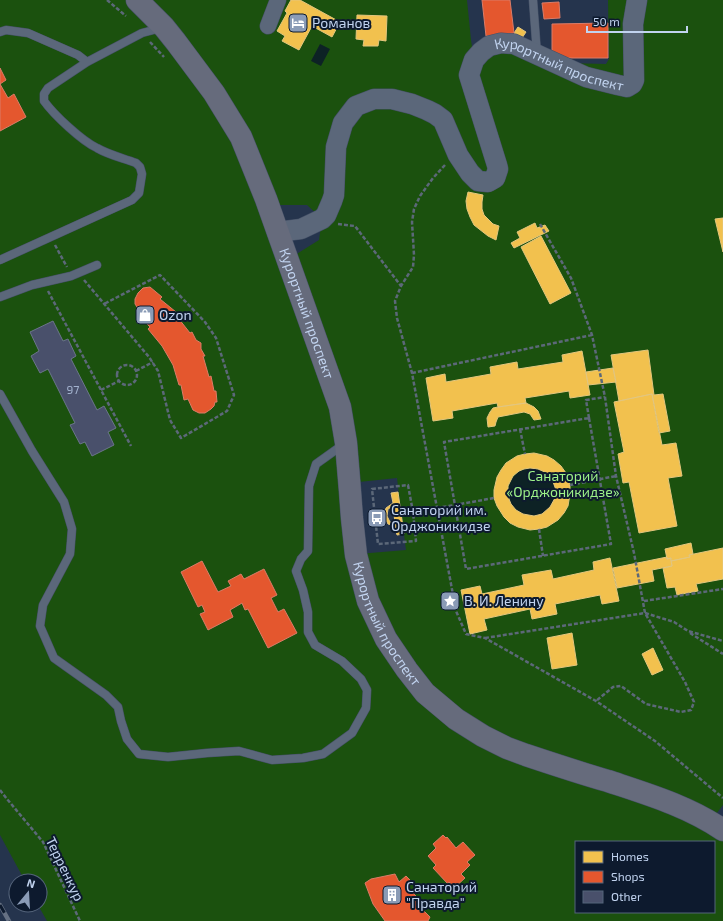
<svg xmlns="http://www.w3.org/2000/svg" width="723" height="921" viewBox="0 0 723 921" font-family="'Exo 2',sans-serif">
  <rect width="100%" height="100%" fill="#25344d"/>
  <!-- green -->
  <path fill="#1b510e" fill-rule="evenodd" d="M 0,0 L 467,0 L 471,40 L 474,60 L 500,43 L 565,63 L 606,64 L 609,59 L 608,0 L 723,0 L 723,805 L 713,818 L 723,826 L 723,921 L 47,921 L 38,905 L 40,905 L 40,881 L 25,881 L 0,835 ZM 266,205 L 307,205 L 322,219 L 319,240 L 287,260 ZM 397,478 L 406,550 L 358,554 L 349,483 ZM 576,842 L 714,842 L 714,912 L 576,912 Z"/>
  <!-- water -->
  <path fill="#0d2225" d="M 320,44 L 330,49 L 321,66 L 311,61 Z
    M508 492a24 24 0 1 1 48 0a24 24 0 1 1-48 0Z"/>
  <!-- homes -->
  <path fill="#f2c14e" stroke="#e3c67e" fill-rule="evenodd" d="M 291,0 L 300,0 L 340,22 L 332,37 L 312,26 L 299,50 L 282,41 L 285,36 L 277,31 L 287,13 L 285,11 Z
    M 357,15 L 387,16 L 386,41 L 379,40 L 378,46 L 363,46 L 364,40 L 356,39 Z
    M 518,27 L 526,32 L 522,38 L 514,33 Z
    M 468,192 L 483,195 L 482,202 L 482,209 L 484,215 L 493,224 L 499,226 L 496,240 L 488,236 L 474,225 L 470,217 L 467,209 L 466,201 Z
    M 723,218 L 723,252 L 715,219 Z
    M 535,223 L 537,228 L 545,225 L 549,231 L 514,248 L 511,243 L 520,238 L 517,232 Z
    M 541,236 L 571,293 L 550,304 L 521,247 Z
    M 648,350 L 654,395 L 663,394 L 670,431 L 659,433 L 652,394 L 619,401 L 611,355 Z
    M 582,351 L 590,395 L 570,398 L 569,391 L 525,398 L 526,403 L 498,407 L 497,403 L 452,411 L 453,418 L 433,421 L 426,378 L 445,374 L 446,382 L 491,374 L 490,367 L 517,362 L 518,369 L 563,362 L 562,355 Z
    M 613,368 L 616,382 L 588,385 L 586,372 Z
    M 652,394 L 662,445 L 676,443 L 682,476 L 668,478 L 677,526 L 639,533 L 629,482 L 623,483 L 618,454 L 624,452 L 614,402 Z
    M 526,403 L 534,407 L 538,411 L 541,419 L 534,420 L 530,414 L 524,412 L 498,417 L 496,422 L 495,426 L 488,427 L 487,418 L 490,412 L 493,408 L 498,407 Z
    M 534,453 L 547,456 L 554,460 L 561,466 L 566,473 L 569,481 L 570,485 L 570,494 L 568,506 L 564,513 L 558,520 L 547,527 L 539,529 L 530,530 L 518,527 L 510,523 L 504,517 L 497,506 L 494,498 L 494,490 L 497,477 L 501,470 L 506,463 L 517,456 L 525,454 ZM 530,468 L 538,469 L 547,473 L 552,479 L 556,490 L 555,498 L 550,507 L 542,514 L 534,516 L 523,514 L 516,510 L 511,504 L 509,499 L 508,494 L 508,486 L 513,476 L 519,471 L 524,469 Z
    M 398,492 L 404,534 L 397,535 L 395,526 L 388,524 L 384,516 L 386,508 L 393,503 L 391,493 ZM 393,506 L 395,523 L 390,522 L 387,516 L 388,509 Z
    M 691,543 L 693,554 L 689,555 L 690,557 L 671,561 L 671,558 L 667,559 L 665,549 Z
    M 723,548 L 723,579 L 696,584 L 698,591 L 677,595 L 675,587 L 667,588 L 663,568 L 672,566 L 671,561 L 690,557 L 689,555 Z
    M 667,557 L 667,559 L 671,558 L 672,566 L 652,570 L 654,581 L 617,588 L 613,568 Z
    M 610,558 L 619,601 L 602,604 L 600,595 L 555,604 L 557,614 L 532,619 L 530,609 L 484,619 L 487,630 L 470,634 L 461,590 L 480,586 L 482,594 L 524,585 L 522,575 L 551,570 L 553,579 L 594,570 L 593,562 Z
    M 572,633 L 577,665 L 552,669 L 547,638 Z
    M 653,648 L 663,670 L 652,675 L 642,654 Z"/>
  <!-- shops -->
  <path fill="#e4572e" stroke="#da7c68" d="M 482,0 L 510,0 L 514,33 L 486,36 Z
    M 559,2 L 560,18 L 544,19 L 542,3 Z
    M 608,23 L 608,58 L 552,58 L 552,24 Z
    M 0,68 L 6,80 L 0,84 Z
    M 0,84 L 8,98 L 14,94 L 26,117 L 0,131 Z
    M 150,287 L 162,297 L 160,299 L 176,312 L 175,314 L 190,333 L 192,332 L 196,340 L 201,343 L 201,349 L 205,356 L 203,356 L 209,377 L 211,376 L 214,391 L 216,391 L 217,402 L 215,402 L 214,406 L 211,409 L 205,413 L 199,413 L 193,410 L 188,399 L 184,400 L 181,385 L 179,385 L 173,365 L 162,346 L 148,329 L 150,327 L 136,313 L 139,310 L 135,304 L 135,299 L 138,293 L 143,288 Z
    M 202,561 L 218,592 L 231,586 L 228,581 L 241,574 L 244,579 L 264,569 L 277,595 L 271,598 L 278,612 L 284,609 L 297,633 L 268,648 L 248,609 L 245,610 L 242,603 L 230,610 L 233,617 L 208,630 L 200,614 L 205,612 L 202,605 L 198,607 L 181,572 Z
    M 443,835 L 446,838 L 447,837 L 456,848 L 463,842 L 475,855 L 467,862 L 470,865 L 461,874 L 465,878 L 454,888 L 449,882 L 448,884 L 433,868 L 436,865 L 428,856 L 436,848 L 433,844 Z
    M 395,874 L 399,882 L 406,876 L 412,882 L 407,886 L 423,904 L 420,907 L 430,917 L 428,921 L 385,921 L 373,904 L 365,883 L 371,879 Z"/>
  <!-- building -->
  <path fill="#49506b" stroke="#6b748b" d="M 53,321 L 63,341 L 68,339 L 76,356 L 71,359 L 97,410 L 104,406 L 116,428 L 108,432 L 114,445 L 92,456 L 85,442 L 80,444 L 70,425 L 75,423 L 48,369 L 40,373 L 31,356 L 39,351 L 30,332 Z"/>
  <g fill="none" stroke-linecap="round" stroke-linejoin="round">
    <!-- service casing -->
    <g stroke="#445066" stroke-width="9">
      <path id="service" d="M 533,0 L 537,54
        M 0,32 L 6,30 L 28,33 L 78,55 L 87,62 L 142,33 L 161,28
        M 0,260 L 132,200 L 139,193 L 142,174 L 140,167 L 136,163 C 123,158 109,155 97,148 C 82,141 54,115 44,101 L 44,94 L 48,88 L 87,62
        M 0,297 L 32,285 L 71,276 L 97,265
        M 0,394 L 32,451 L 64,502 L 72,529 L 70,554 L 43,605 L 40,626 L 54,658 L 106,695 L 118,707 L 121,721 L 127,739 L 139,754 L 168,757 L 207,753 L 239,751 L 272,760 L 303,758 L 323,754 L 352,733 L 366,708 L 367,690 L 361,679 L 342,661 L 315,645 L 308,632 L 308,612 L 303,590 L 296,571 L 301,559 L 308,551 L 309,486 L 316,464 L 344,444"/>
    </g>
    <!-- minor casing -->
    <g stroke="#445066" stroke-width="17">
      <path id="minor" d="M 268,26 L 278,0"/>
    </g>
    <!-- tertiary casing -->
    <g stroke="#445066" stroke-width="21">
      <g id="tertiary">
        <path id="s1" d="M 277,232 L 301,229 L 322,219 L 326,215 L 332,201 L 334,195 L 336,147 L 343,123 L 356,106 L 374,99 L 392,99 L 412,104 L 427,110 L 435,114 L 443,120 L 458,155 L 470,173 L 478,181 L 488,182 L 495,178 L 498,169 L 497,165 L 469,75 L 474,60 L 481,52 L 489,46 L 501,43 L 514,44 L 586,77 L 618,85 L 627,87 L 632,84 L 634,80 L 633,24 L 637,0"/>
      </g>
    </g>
    <!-- primary casing -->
    <g stroke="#445066" stroke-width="23">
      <g id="primary">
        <path id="s2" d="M 137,0 L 164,27 L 176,42 L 214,93 L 241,137 L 266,199 L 340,407 L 346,443 L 350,491 L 352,518 L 356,555 L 368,601 L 386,639 L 407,670 L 425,693 L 456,719 L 483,736 L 507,748 L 526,755 C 553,764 580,773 608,781 C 647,794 688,806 723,830"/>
      </g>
    </g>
    <!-- path -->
    <path stroke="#5c6879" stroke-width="2.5" stroke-dasharray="4 2" stroke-linecap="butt" d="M 107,0 L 126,16
      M 150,42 L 164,57
      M 445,165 L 433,178 L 420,196 L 414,209 L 412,222 L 414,255 L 413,267 L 401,286 L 395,301 L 397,318 L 412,373 L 456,611 L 466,634 L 485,638 L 596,701 L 655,741 L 723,798
      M 338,224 L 355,226 L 401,286
      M 540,224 L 571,278 L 592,335 L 605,397 L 616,476 L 634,553 L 645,613 L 685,682 L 694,702 L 691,710 L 681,712 L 646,704 L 621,686 L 613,687 L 596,701
      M 55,245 L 67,267
      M 84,280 L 149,357 L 158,371 L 170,420 L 181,438 L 227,411 L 234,395 L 216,338 L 205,322 L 160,275 L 104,304
      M 48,291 L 131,446
      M117 375a10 10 0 1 1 20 0a10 10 0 1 1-20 0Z
      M 136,371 L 153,362
      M 412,373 L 592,335
      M 101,390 L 119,381
      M 589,418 L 611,544 L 466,569 L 444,442 Z
      M 589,418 L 586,400 L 605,397
      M 520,429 L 525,454
      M 408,485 L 413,512 L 416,541 L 378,544 L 372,489 Z
      M 570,485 L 616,476
      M 413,512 L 455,505 L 494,498
      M 539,529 L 543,556
      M 644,601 L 723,589
      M 690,633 L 723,654
      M 485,638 L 645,613 L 674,622 L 688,631 L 723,641
      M 0,790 L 7,799 L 43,842 L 80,921"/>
    <!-- service -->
    <use href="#service" stroke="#5b677a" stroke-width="8"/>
    <!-- minor -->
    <use href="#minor" stroke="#5b677a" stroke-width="16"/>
    <!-- tertiary -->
    <use href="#tertiary" stroke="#5b677a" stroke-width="20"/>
    <!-- primary -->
    <use href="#primary" stroke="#666b7c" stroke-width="22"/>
    <!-- rail casing -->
    <g stroke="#667183" stroke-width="4.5">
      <path id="rail" d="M 0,905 L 9,921"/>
    </g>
    <!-- rail -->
    <use href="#rail" stroke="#0d1a2e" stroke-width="3" stroke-dasharray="9" stroke-linecap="butt"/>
  </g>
  <!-- icons -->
  <defs>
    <g id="hotel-square" transform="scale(1)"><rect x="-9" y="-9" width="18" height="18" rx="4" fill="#8a9bb6" stroke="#0d1a2e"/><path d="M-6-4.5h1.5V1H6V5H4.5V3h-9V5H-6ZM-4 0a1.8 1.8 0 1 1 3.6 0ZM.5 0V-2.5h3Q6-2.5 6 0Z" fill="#fff"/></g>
    <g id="shop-square" transform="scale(1)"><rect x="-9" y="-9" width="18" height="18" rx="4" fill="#8a9bb6" stroke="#0d1a2e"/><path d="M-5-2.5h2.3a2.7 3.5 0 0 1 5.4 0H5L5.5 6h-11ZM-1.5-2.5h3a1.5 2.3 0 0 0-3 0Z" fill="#fff"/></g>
    <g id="bus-square" transform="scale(1)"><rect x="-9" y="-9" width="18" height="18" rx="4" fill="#8a9bb6" stroke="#0d1a2e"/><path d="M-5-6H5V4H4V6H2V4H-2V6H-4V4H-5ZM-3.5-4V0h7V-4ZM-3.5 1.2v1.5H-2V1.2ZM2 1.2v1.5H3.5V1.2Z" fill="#fff"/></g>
    <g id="sight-square" transform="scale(1)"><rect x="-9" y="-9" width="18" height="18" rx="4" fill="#8a9bb6" stroke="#0d1a2e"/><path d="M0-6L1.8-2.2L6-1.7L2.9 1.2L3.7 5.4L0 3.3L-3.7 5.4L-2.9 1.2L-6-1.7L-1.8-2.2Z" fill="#fff"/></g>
    <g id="building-square" transform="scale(1)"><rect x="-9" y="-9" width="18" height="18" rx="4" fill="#8a9bb6" stroke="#0d1a2e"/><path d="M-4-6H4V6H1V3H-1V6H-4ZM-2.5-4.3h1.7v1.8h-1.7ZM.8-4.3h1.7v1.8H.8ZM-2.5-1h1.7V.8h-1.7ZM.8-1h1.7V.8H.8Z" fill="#fff"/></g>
  </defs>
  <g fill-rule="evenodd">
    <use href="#hotel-square" x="298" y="23"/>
    <use href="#shop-square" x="145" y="315"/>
    <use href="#bus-square" x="377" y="518"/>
    <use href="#sight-square" x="450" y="601"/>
    <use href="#building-square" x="392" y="895"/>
  </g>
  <g text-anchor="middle" stroke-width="4" stroke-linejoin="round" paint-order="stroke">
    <!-- number labels -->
    <g font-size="12" fill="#a3b2ce">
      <text x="73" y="394">97</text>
    </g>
    <!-- poi labels -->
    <g font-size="14" fill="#c1d3ef" stroke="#0d1a2e" text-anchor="start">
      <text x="312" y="28">Романов</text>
      <text x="159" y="320">Ozon</text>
      <text x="391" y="515">Санаторий им.<tspan x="391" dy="16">Орджоникидзе</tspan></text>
      <text x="464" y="606">В. И. Ленину</text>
      <text x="406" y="892">Санаторий<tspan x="406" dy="16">"Правда"</tspan></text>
    </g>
    <!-- street labels -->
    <g font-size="14" fill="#c1d3ef" stroke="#0d1a2e">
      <text dy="5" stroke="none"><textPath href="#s1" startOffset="570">Курортный проспект</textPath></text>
      <text dy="5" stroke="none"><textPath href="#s2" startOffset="361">Курортный проспект</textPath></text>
      <text dy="5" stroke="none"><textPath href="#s2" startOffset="685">Курортный проспект</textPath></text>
      <text transform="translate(65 869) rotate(64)" y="5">Терренкур</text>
    </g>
    <!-- park labels -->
    <g font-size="14" fill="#9ef389" stroke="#0d1a2e">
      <text x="563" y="481">Санаторий<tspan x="563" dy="16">«Орджоникидзе»</tspan></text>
    </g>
  </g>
  <!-- legend -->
  <rect x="575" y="841" width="140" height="72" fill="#0d1a2e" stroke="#55647b"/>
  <rect x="583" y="851" width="20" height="12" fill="#f2c14e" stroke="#55647b"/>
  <text x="611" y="861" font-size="12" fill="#c1d3ef">Homes</text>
  <rect x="583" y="871" width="20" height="12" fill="#e4572e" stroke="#55647b"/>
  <text x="611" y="881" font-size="12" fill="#c1d3ef">Shops</text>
  <rect x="583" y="891" width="20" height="12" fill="#49506b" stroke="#55647b"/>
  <text x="611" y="901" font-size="12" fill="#c1d3ef">Other</text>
  <!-- north arrow -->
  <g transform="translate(28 893) rotate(18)"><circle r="19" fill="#0d1a2e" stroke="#55647b"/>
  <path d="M0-3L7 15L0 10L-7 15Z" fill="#8a9bb6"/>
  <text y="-6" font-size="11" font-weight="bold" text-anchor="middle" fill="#c1d3ef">N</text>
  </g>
  <!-- scale -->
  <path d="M587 26v6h100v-6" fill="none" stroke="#c1d3ef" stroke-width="2"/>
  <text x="593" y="26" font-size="12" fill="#c1d3ef" stroke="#0d1a2e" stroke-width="3" paint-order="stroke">50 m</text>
</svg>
